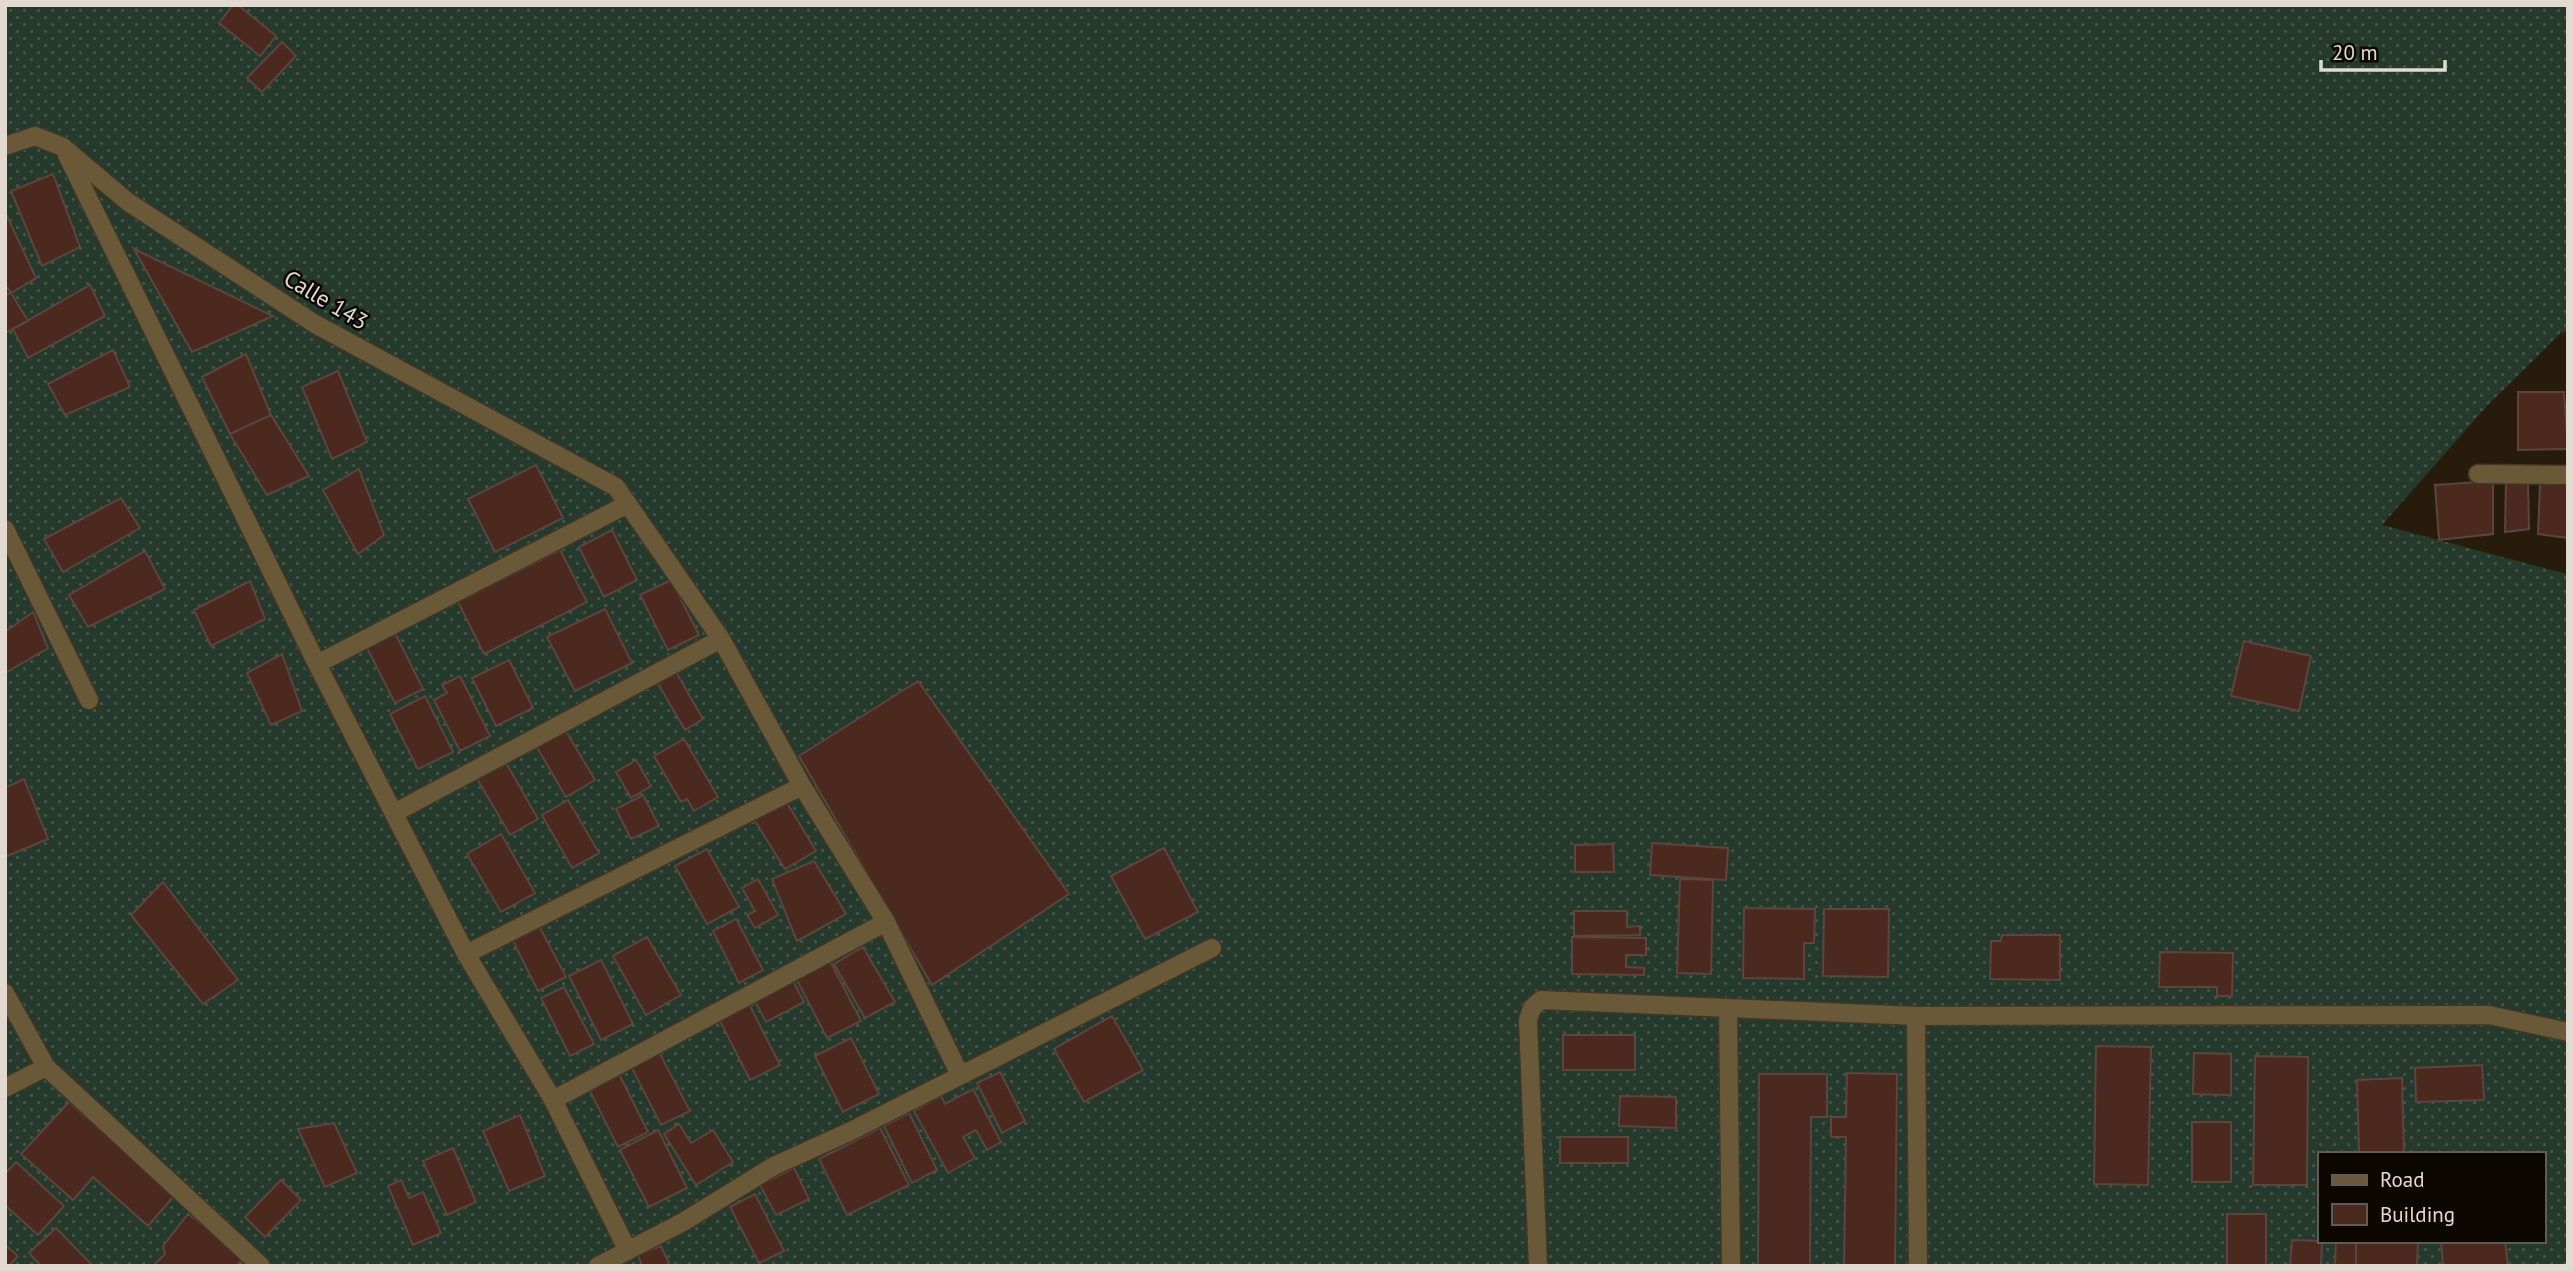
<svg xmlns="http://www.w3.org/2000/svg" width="2573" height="1271" viewBox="0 0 2573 1271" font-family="'PT Sans',sans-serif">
  <defs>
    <pattern id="grass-dots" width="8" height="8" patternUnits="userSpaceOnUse" patternTransform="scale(1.75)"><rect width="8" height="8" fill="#253a2c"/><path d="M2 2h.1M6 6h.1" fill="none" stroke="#44564a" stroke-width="1.8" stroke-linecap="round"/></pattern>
  </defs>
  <rect width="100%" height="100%" fill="#271c0c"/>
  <!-- grass -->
  <path fill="url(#grass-dots)" fill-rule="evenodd" d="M 5,5 L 2568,5 L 2568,331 L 2561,333 L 2486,407 L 2382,525 L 2567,574 L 2568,1266 L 5,1266 ZM 2319,1154 L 2543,1154 L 2543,1241 L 2319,1241 Z"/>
  <!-- building -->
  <path fill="#4c291f" stroke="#5b453e" stroke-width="2" d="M 233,5 L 238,5 L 276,36 L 260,56 L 219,23 Z
    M 282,42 L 296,56 L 262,92 L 247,78 Z
    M 53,174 L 80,247 L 42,266 L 11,191 Z
    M 5,212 L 36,278 L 11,293 L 5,284 Z
    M 134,249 L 273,316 L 192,352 Z
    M 90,285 L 105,316 L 28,358 L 13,329 Z
    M 11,293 L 28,321 L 5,333 L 5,295 Z
    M 113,350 L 130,387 L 65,415 L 48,384 Z
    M 246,354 L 271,415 L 230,434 L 202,377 Z
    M 338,371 L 367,442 L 332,459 L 302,387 Z
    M 2518,392 L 2564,392 L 2568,449 L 2518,450 Z
    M 271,415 L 309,476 L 267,495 L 230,434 Z
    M 536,465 L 563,518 L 495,552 L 468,499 Z
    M 359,469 L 384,535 L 358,554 L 323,490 Z
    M 2506,480 L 2528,482 L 2529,529 L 2505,532 Z
    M 2493,481 L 2493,534 L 2439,540 L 2435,485 Z
    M 2540,484 L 2568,484 L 2568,538 L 2538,534 Z
    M 121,498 L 140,528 L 63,572 L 44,539 Z
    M 612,530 L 637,580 L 604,597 L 579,547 Z
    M 560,550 L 587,602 L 484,654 L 458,602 Z
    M 145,551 L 165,589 L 88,627 L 69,595 Z
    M 671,580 L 699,635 L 668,650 L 640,595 Z
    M 250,581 L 265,619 L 211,646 L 194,610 Z
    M 605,609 L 632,663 L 575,691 L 547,637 Z
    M 33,612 L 48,648 L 5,673 L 5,632 Z
    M 395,633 L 423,689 L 395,703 L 367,648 Z
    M 2244,641 L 2311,656 L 2299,711 L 2231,696 Z
    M 282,654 L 302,711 L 271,725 L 247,673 Z
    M 509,660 L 533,708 L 496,726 L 472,678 Z
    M 676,672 L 703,719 L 685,730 L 657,682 Z
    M 460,676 L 490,736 L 460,751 L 434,700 L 447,693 L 442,685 Z
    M 918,681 L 1069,894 L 932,985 L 799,756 Z
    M 425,696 L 453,752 L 418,769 L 390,714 Z
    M 564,728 L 595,780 L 566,797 L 535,744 Z
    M 684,739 L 718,797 L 694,811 L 687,799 L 681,802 L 654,756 Z
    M 636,760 L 651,786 L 631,798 L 616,772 Z
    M 505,761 L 538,819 L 510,835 L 476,777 Z
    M 24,779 L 48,839 L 5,857 L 5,788 Z
    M 643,795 L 659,826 L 631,839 L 616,809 Z
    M 784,798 L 816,851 L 785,869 L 752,816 Z
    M 568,800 L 599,853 L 572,868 L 542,815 Z
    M 501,834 L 535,893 L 501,912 L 467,854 Z
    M 1652,843 L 1728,848 L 1726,880 L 1650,875 Z
    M 1613,844 L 1614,872 L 1575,872 L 1575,845 Z
    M 1164,848 L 1198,912 L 1145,939 L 1111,876 Z
    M 707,849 L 739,907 L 707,924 L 675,866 Z
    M 814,861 L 846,914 L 797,941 L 772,879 Z
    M 758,879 L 778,915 L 755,928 L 747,915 L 755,911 L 742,888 Z
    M 1680,879 L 1713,880 L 1711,974 L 1677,973 Z
    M 163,882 L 238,980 L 203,1004 L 131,915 Z
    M 1744,908 L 1815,909 L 1814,943 L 1804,943 L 1804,979 L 1743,978 Z
    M 1824,909 L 1889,909 L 1888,977 L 1823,976 Z
    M 1574,911 L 1627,911 L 1627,927 L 1640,926 L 1640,935 L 1574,936 Z
    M 736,919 L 763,970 L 739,983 L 713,931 Z
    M 538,924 L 566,977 L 538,991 L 511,937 Z
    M 2002,935 L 2060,935 L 2060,980 L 1990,979 L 1991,941 L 2001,941 Z
    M 647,937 L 681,995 L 646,1015 L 613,956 Z
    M 1572,937 L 1646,938 L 1646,955 L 1626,955 L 1626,967 L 1644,968 L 1644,975 L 1572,974 Z
    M 863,947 L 895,1002 L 865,1018 L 834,964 Z
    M 2160,952 L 2233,953 L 2232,996 L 2217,996 L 2217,987 L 2159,987 Z
    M 601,960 L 633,1024 L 601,1040 L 569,976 Z
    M 830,961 L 861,1021 L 827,1038 L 796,978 Z
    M 791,977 L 804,1002 L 766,1022 L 753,997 Z
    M 564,987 L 594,1044 L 570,1056 L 541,998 Z
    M 748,1002 L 780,1065 L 750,1080 L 718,1017 Z
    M 1112,1016 L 1143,1070 L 1084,1102 L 1054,1049 Z
    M 1563,1035 L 1635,1035 L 1635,1070 L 1563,1070 Z
    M 851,1038 L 879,1094 L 843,1112 L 815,1056 Z
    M 2096,1046 L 2151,1047 L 2148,1185 L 2094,1184 Z
    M 659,1052 L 690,1111 L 661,1125 L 631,1066 Z
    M 2194,1053 L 2231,1054 L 2231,1095 L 2193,1094 Z
    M 2255,1056 L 2308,1057 L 2307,1185 L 2253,1185 Z
    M 2482,1065 L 2484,1100 L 2416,1102 L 2415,1068 Z
    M 618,1072 L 648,1132 L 618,1147 L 588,1087 Z
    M 1000,1072 L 1025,1121 L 1002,1133 L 977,1083 Z
    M 1847,1073 L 1897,1074 L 1895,1266 L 1844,1266 L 1846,1137 L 1831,1137 L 1831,1117 L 1846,1117 Z
    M 1759,1074 L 1827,1074 L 1827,1117 L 1811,1117 L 1810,1266 L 1758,1266 Z
    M 2402,1078 L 2404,1154 L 2359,1154 L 2357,1080 Z
    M 973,1089 L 1001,1142 L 987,1150 L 976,1130 L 963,1137 L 975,1158 L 948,1173 L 914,1111 L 941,1096 L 945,1104 Z
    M 1620,1096 L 1676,1097 L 1676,1128 L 1619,1126 Z
    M 69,1102 L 174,1196 L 148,1226 L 93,1177 L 73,1200 L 21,1154 Z
    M 909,1113 L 937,1170 L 912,1183 L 884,1126 Z
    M 520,1115 L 545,1176 L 509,1191 L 483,1131 Z
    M 2192,1122 L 2231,1122 L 2231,1182 L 2192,1182 Z
    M 334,1123 L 357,1173 L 325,1187 L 298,1129 Z
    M 679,1124 L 691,1143 L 713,1130 L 733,1162 L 696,1185 L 664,1134 Z
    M 880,1128 L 909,1185 L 847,1215 L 819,1159 Z
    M 658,1130 L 687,1188 L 649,1207 L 620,1150 Z
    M 1560,1137 L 1628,1137 L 1628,1163 L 1560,1163 Z
    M 453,1148 L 476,1202 L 447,1215 L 423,1161 Z
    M 16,1162 L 64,1206 L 38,1235 L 5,1205 L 5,1174 Z
    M 794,1168 L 809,1199 L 776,1215 L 760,1185 Z
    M 281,1180 L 301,1200 L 265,1237 L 245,1217 Z
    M 401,1180 L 409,1198 L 423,1192 L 441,1233 L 413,1245 L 388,1186 Z
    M 755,1194 L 784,1251 L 759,1263 L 730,1207 Z
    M 188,1214 L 244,1256 L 237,1266 L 153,1266 L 165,1254 L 163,1246 Z
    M 2227,1214 L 2266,1214 L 2266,1266 L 2227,1266 Z
    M 56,1228 L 93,1266 L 41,1266 L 29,1253 Z
    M 2292,1240 L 2322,1241 L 2321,1266 L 2290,1266 Z
    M 2336,1241 L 2356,1241 L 2356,1266 L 2335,1266 Z
    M 2356,1241 L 2418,1241 L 2417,1266 L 2356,1266 Z
    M 2441,1241 L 2505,1241 L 2508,1266 L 2443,1266 Z
    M 5,1245 L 18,1256 L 9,1266 L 5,1266 Z
    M 661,1246 L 670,1266 L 642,1266 L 638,1255 Z"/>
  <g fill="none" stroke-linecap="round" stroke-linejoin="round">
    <!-- street casing -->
    <g stroke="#413727" stroke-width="21">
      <path id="street" d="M 5,146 L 35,136 L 63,147 L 128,202 L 315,324 L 616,487 L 721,639 L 802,786 L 886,922 L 960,1075
        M 67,155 L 317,664 L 466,954 L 553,1100 L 628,1251
        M 2478,474 L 2568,475
        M 5,529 L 89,700
        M 317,664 L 628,504
        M 394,813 L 721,639
        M 466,954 L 802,786
        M 5,993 L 46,1067 L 261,1266
        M 1728,1011 L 1731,1266
        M 1916,1016 L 1918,1266
        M 5,1088 L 46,1067
        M 553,1100 L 886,922
        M 598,1266 L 683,1222 L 774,1166 L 851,1131 L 1212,948
        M 1538,1266 L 1528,1020 L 1532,1008 L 1541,1000 L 1916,1016 L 2489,1015 L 2568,1032"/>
    </g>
    <!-- street -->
    <use href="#street" stroke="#695939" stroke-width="18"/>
  </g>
  <g text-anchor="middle" stroke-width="5" stroke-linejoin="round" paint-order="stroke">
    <!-- street labels -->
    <g font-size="23" fill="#e2dad0" stroke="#0c0703">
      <text transform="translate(326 300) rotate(31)" y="8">Calle 143</text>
    </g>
  </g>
  <!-- border -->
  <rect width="2573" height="1271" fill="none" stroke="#e2dad0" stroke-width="14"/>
  <!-- legend -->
  <rect x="2318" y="1152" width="228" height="91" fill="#0c0703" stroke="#625b55" stroke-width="2"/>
  <rect x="2332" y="1175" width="35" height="10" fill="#695939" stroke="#625b55" stroke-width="2"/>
  <text x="2380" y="1187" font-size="21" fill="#e2dad0">Road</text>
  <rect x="2332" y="1204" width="35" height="21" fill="#4c291f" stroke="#625b55" stroke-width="2"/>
  <text x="2380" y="1222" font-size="21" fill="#e2dad0">Building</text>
  <!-- scale -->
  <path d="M2321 60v10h124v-10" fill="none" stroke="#e2dad0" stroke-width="3.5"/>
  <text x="2332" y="60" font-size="21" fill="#e2dad0" stroke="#0c0703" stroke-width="5" paint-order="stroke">20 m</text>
</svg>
